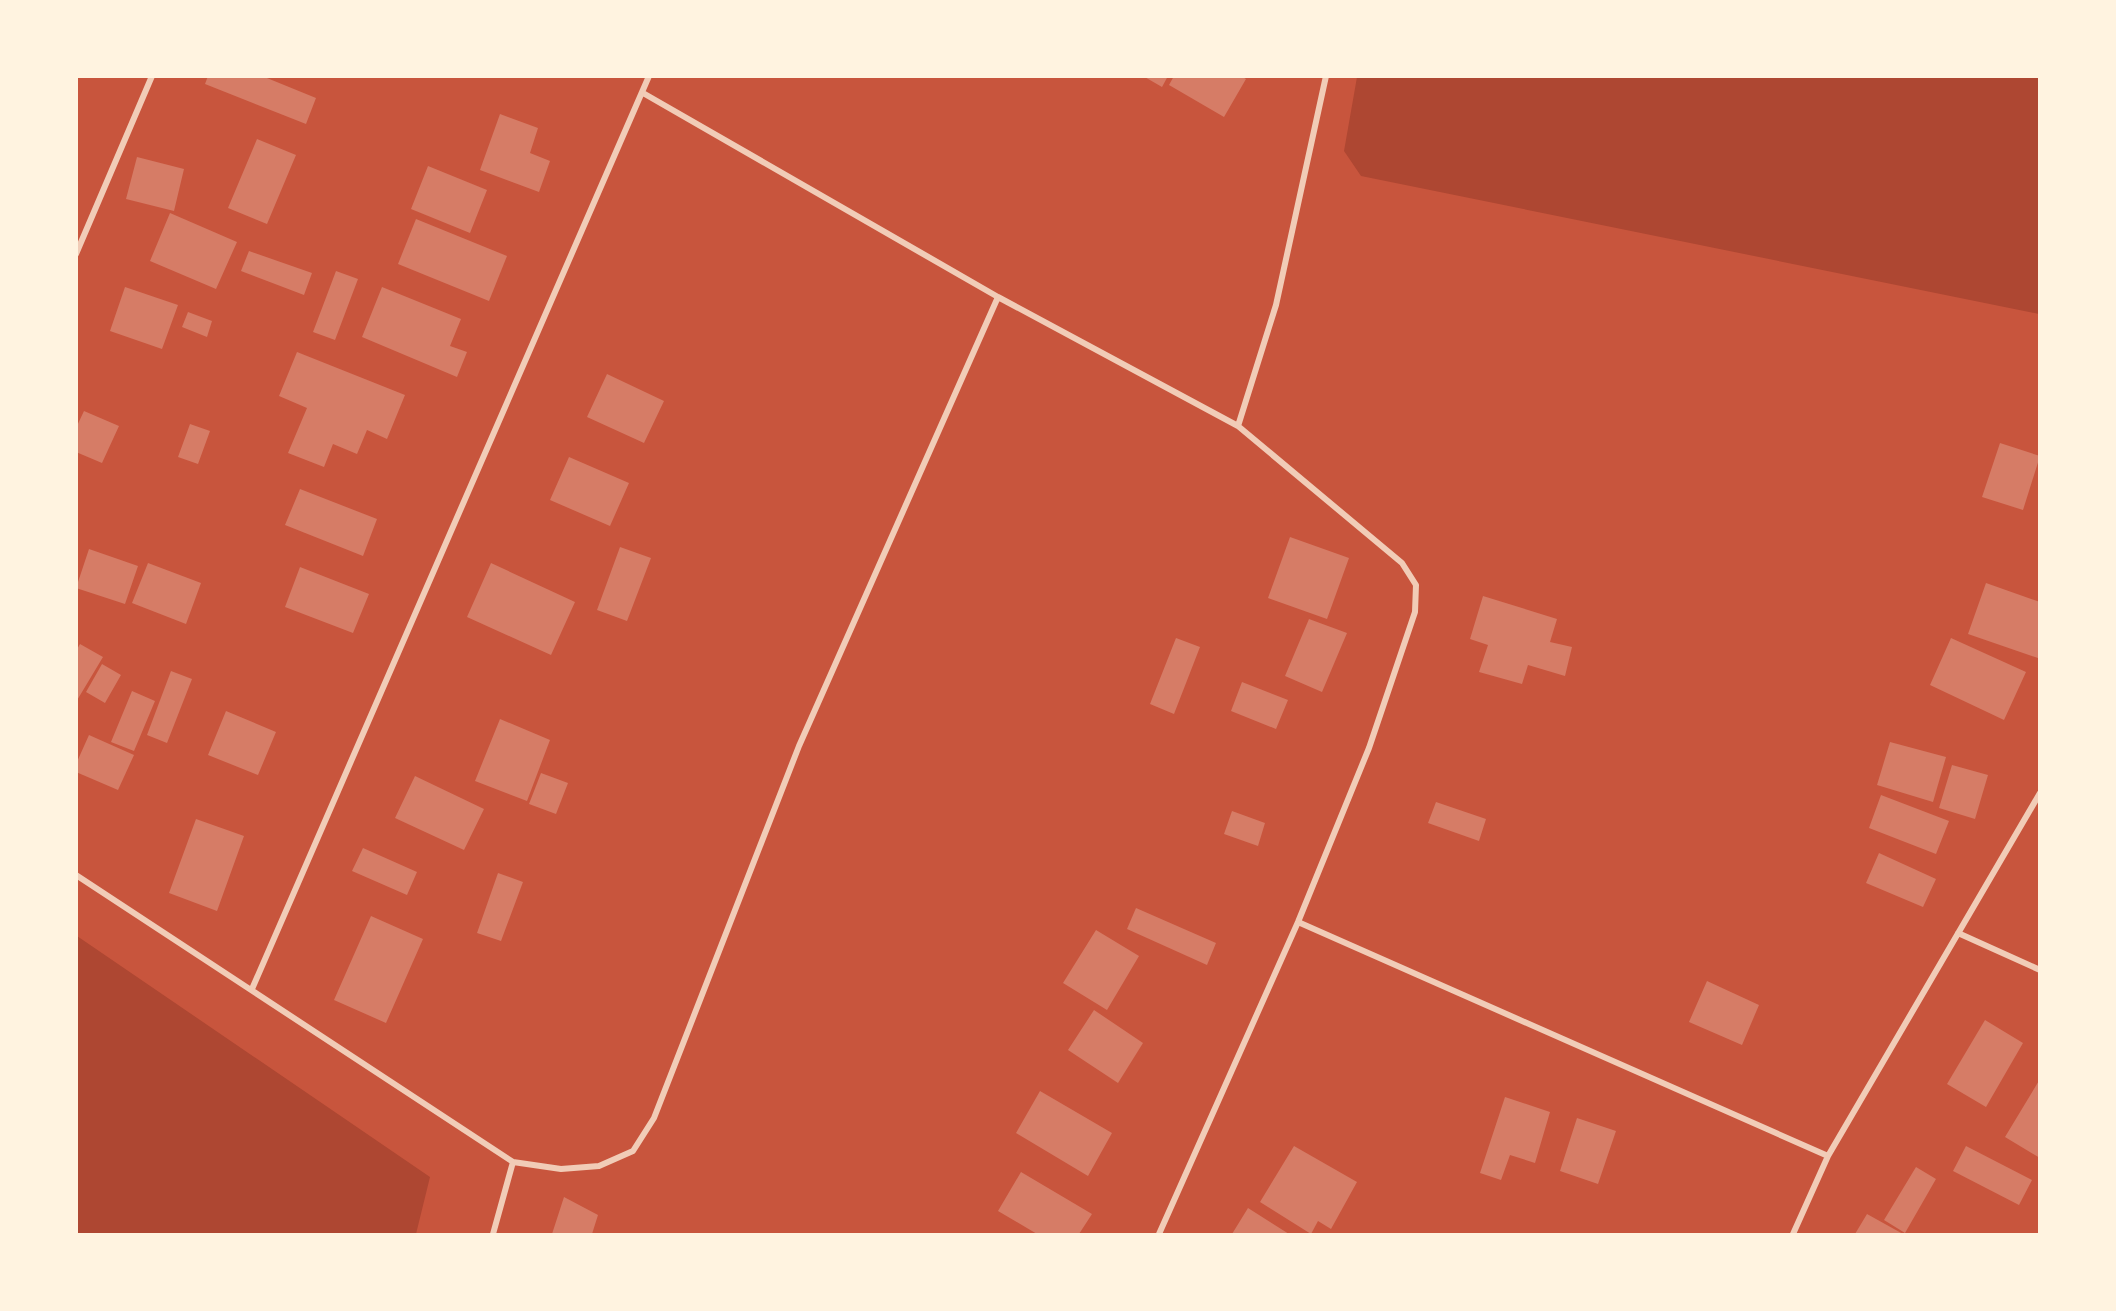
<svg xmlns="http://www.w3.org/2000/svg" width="2116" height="1311" viewBox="0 0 2116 1311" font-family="Inter,sans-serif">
  <rect width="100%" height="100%" fill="#c8553d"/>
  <!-- green -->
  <path fill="#ae4732" d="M 1357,77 L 2039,77 L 2039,314 L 1361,176 L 1344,151 Z
    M 77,936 L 430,1177 L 416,1234 L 77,1234 Z"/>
  <!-- building -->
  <path fill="#d67c66" d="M 208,76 L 262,76 L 316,98 L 306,124 L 205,84 Z
    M 1143,76 L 1168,76 L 1162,87 Z
    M 1174,76 L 1241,76 L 1246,79 L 1224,117 L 1169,85 Z
    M 500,114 L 538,128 L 530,153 L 550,161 L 539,192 L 480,170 Z
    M 257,139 L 296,155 L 267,224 L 228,208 Z
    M 137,157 L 184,169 L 174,211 L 126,199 Z
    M 428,166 L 487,190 L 470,233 L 411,209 Z
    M 170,213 L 237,242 L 216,289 L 150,261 Z
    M 416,219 L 507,256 L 489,301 L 398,264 Z
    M 249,251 L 312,273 L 304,295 L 241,271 Z
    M 336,271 L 358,279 L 335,340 L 313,332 Z
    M 125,287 L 178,305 L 162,349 L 110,331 Z
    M 382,287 L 461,319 L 450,346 L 467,352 L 457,377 L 362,337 Z
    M 188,312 L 212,321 L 207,337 L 182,327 Z
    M 297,352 L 405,395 L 387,439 L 367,430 L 357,454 L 333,444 L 324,467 L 288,453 L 307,408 L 279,396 Z
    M 607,374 L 664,401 L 644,443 L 587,417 Z
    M 84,411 L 119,426 L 102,463 L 76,452 L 76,428 Z
    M 190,424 L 210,431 L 198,464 L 178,457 Z
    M 2000,443 L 2040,456 L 2023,510 L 1982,497 Z
    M 569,457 L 629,483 L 610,526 L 550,500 Z
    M 300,489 L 377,519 L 363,556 L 285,525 Z
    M 1290,537 L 1349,558 L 1327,619 L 1268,598 Z
    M 620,547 L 651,558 L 627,621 L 597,610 Z
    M 89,549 L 138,566 L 125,604 L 76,588 Z
    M 148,563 L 201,583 L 186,624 L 132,603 Z
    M 491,563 L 575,602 L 551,655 L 467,617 Z
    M 300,567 L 369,594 L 353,633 L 285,607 Z
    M 1986,583 L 2040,602 L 2038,658 L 1968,634 Z
    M 1483,596 L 1557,619 L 1550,642 L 1572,647 L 1565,676 L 1528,665 L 1522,684 L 1479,672 L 1488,645 L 1470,639 Z
    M 1309,619 L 1347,633 L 1322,692 L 1285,676 Z
    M 1176,638 L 1200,647 L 1174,714 L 1150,704 Z
    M 1951,638 L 2026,672 L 2004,720 L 1930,685 Z
    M 80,644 L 103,657 L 76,702 L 76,651 Z
    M 102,664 L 121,675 L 105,703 L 86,692 Z
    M 171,671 L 192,679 L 167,743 L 147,735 Z
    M 1242,682 L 1288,700 L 1276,729 L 1231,711 Z
    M 132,691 L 155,701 L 134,751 L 111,742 Z
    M 226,711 L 276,732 L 258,775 L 208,755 Z
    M 500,719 L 550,740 L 527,801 L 475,781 Z
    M 89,735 L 134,755 L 118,790 L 76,772 L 76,764 Z
    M 1890,742 L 1946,757 L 1933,802 L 1877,785 Z
    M 1952,765 L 1988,775 L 1975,819 L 1939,808 Z
    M 541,773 L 568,783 L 556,814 L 529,804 Z
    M 415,776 L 484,809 L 464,850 L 395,818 Z
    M 1881,795 L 1949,821 L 1936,854 L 1869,828 Z
    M 1436,802 L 1486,819 L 1479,841 L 1428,823 Z
    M 1232,811 L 1265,823 L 1258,846 L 1224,834 Z
    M 196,819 L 244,836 L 217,911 L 169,893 Z
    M 363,848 L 417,872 L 407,895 L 352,871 Z
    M 1879,853 L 1936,879 L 1923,907 L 1866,883 Z
    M 498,873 L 523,882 L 501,941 L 477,933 Z
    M 1136,908 L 1216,943 L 1207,965 L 1127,929 Z
    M 371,916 L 423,939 L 386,1023 L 334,1000 Z
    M 1096,930 L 1139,956 L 1107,1010 L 1063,983 Z
    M 1707,981 L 1759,1005 L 1742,1045 L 1689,1022 Z
    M 1094,1010 L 1143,1043 L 1118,1083 L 1068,1050 Z
    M 1985,1020 L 2023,1043 L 1986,1107 L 1947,1084 Z
    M 2040,1079 L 2040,1158 L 2005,1137 Z
    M 1040,1091 L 1112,1133 L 1088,1176 L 1016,1133 Z
    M 1505,1097 L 1550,1112 L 1535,1163 L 1510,1155 L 1501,1180 L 1480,1173 Z
    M 1577,1118 L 1616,1131 L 1598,1184 L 1560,1171 Z
    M 1294,1146 L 1357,1182 L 1331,1229 L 1318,1221 L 1311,1234 L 1260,1202 Z
    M 1966,1146 L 2032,1180 L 2019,1205 L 1953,1171 Z
    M 1916,1167 L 1936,1179 L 1905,1233 L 1884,1220 Z
    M 1021,1172 L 1092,1214 L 1079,1234 L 1037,1234 L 998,1211 Z
    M 564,1197 L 598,1215 L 592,1234 L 552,1234 Z
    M 1248,1208 L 1289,1234 L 1232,1234 Z
    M 1867,1214 L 1903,1234 L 1855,1234 Z"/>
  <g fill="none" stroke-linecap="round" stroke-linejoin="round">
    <!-- minor -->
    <path stroke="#f1ccb7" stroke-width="6" d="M 643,93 L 998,297 L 1238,426 L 1402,563 L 1416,585 L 1415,612 L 1369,748 L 1298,922 L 1159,1234
      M 76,254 L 152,76
      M 1238,426 L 1276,305 L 1326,76
      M 76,875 L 513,1162 L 561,1169 L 599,1166 L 633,1151 L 654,1118 L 799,746 L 998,297
      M 1298,922 L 1828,1156
      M 1958,933 L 2040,970
      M 252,989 L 649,76
      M 493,1234 L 513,1162
      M 1793,1234 L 1828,1156 L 2040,793"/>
  </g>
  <!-- border -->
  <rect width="2116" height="1311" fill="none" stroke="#fff3e0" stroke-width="156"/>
</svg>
